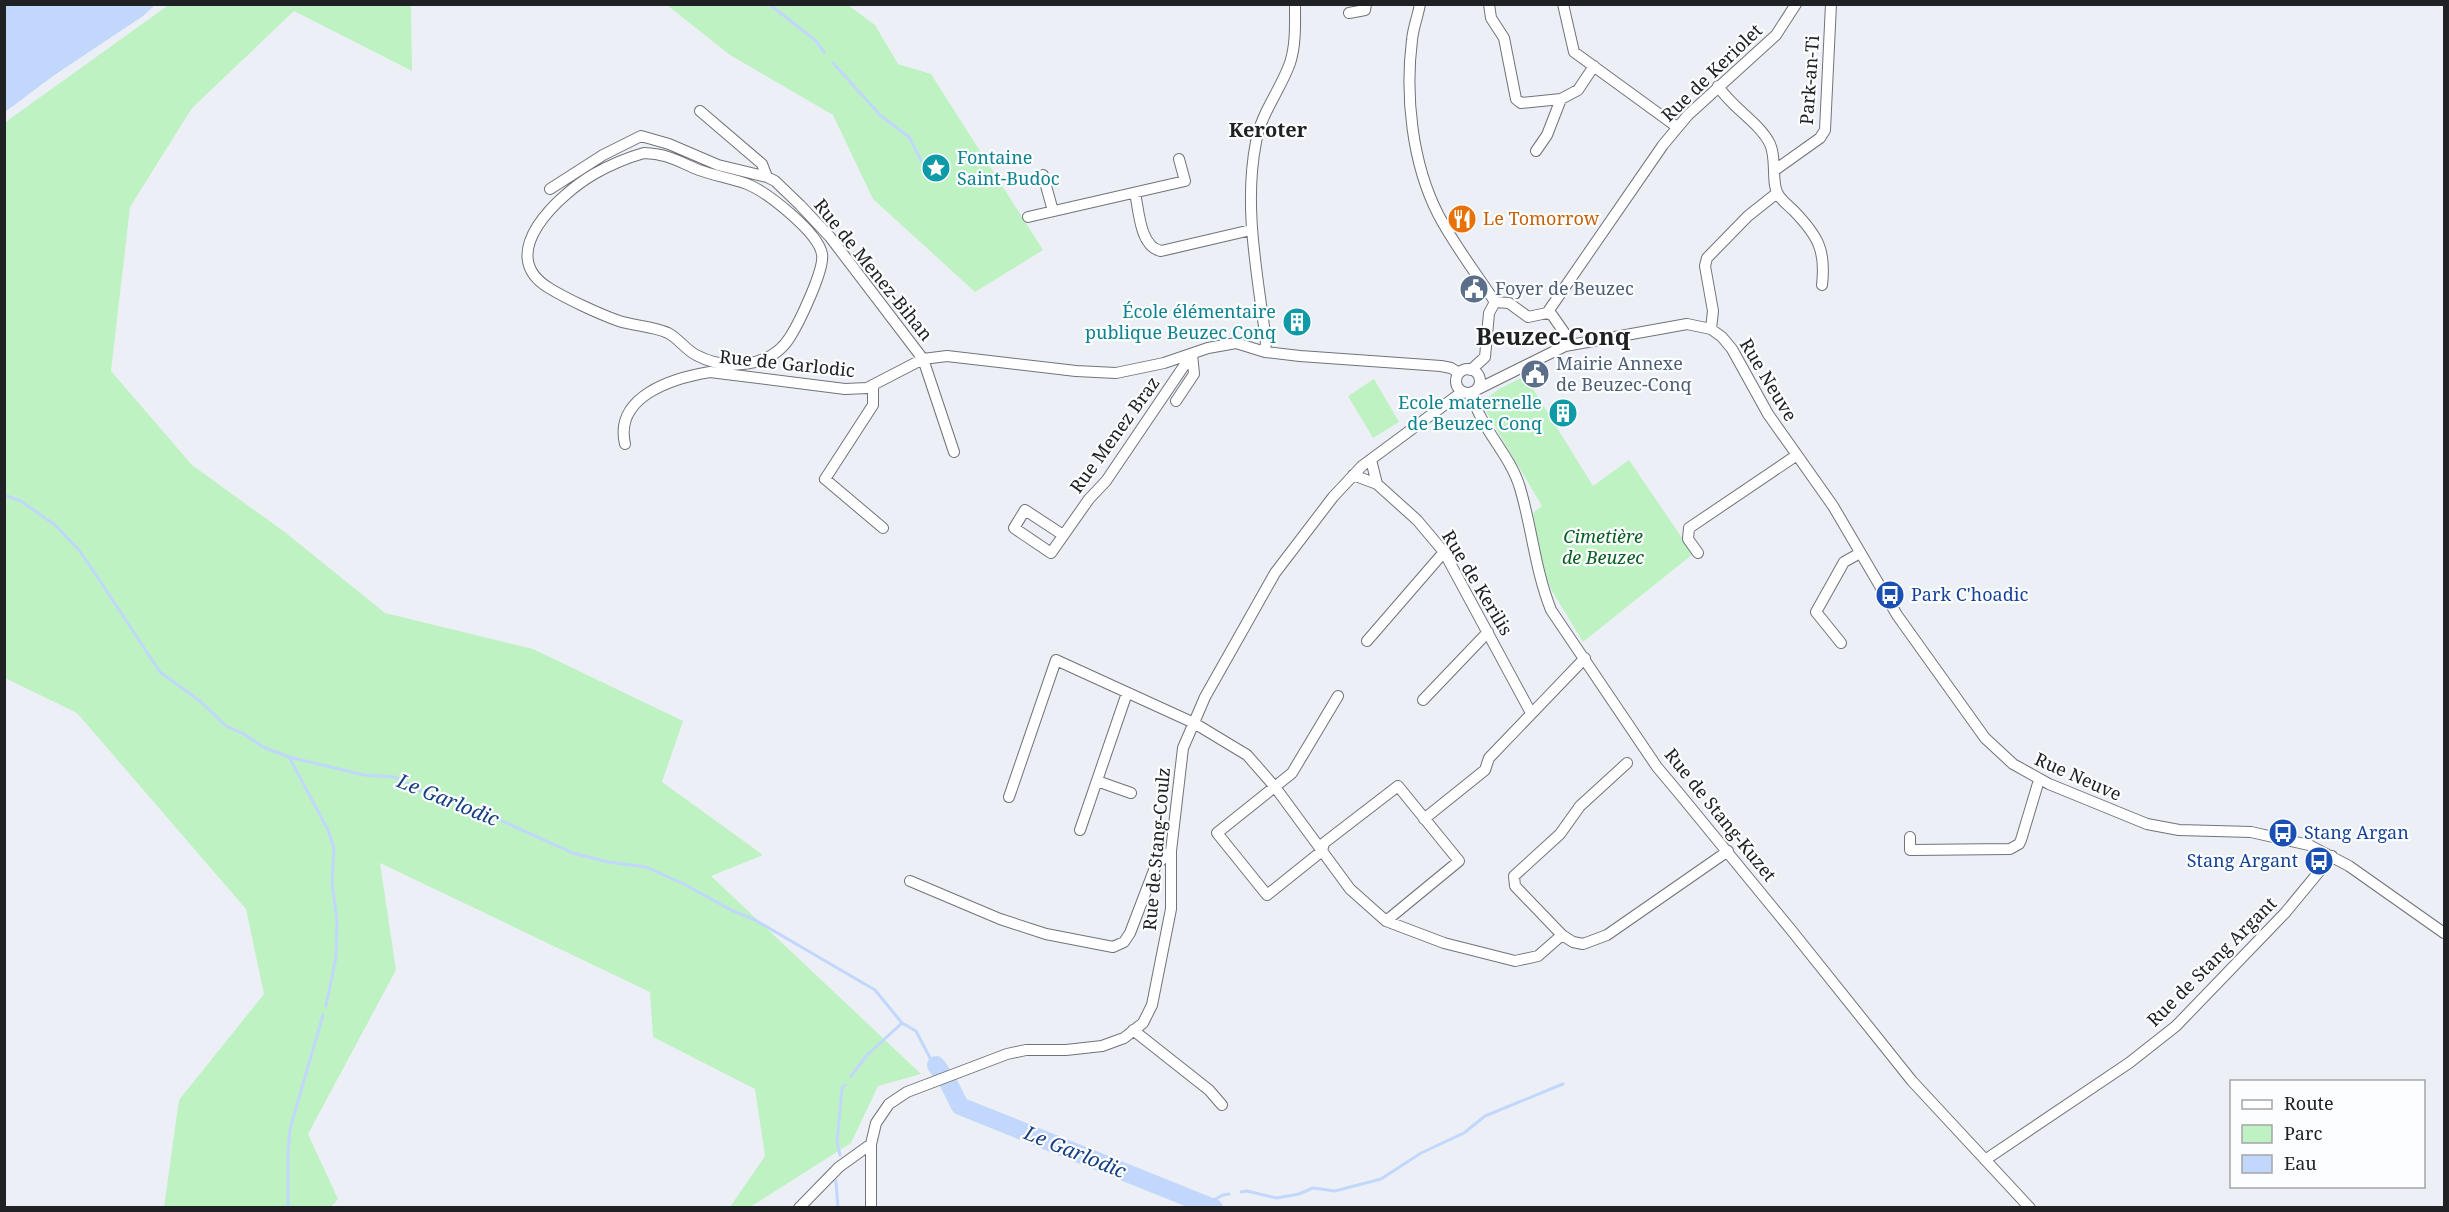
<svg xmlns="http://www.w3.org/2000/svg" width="2449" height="1212" viewBox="0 0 2449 1212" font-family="'Noto Serif',serif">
  <rect width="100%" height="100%" fill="#edeff7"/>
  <!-- green -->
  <path fill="#bef2c2" d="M 170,4 L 411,5 L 412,71 L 294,11 L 192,108 L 130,207 L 111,371 L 192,465 L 286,533 L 385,613 L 533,649 L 683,721 L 662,782 L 763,855 L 711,876 L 921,1074 L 878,1086 L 851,1143 L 750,1207 L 730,1207 L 765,1156 L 755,1089 L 653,1037 L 650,992 L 380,863 L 396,970 L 308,1134 L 338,1199 L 330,1208 L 164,1207 L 179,1100 L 264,994 L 246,909 L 77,713 L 5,678 L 4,126 L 7,121 Z
    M 667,5 L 848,5 L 875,25 L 898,64 L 931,74 L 1043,250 L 975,292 L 873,199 L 833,115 L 730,55 Z
    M 1525,376 L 1593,486 L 1629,460 L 1693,554 L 1583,642 L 1551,589 L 1543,569 L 1533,513 L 1542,506 L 1481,403 L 1499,389 Z
    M 1374,379 L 1399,422 L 1373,438 L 1348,396 Z"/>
  <!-- water -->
  <path fill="#c1d7fb" d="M 5,4 L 155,4 L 155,5 L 143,16 L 53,76 L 5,112 Z"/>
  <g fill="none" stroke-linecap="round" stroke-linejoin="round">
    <!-- stream -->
    <path stroke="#c1d7fb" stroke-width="3" d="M 769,4 L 815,40 L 824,52
      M 833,63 L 881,116 L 909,137 L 922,162
      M 4,495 L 21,501 L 55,525 L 79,550 L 98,578 L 160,672 L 200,701 L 226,726 L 244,734 L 263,747 L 289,757 L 364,775 L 395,777 L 424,793 L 473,808 L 573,853 L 608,862 L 646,867 L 684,884 L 731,910 L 755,920 L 875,990 L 902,1023 L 916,1031 L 931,1060
      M 289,757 L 328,830 L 334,849 L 332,883 L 337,921 L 336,957 L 326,1006
      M 851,1076 L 867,1055 L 902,1023
      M 840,1155 L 837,1142 L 842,1088 L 845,1085
      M 836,1181 L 838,1208
      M 1241,1192 L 1247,1191 L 1276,1198 L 1299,1194 L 1313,1188 L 1335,1191 L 1381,1179 L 1421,1153 L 1464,1133 L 1485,1116 L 1563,1084
      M 1206,1204 L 1223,1195 L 1229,1194
      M 288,1208 L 288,1151 L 290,1129 L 323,1015"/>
    <!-- river -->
    <path stroke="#c1d7fb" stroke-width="18" d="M 936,1065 L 941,1072
      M 948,1082 L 960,1106 L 1214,1208"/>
    <!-- street casing -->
    <g stroke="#707379" stroke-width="12">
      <path id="street" d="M 1420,4 C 1418,16 1413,28 1412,40 C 1405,96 1412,163 1438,214 C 1454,245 1476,273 1495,302
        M 1489,4 L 1491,18 L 1504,38 L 1516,99 L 1521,103 L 1561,99 L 1578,90 L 1594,66
        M 1563,4 L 1574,52 L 1677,127
        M 1349,13 L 1365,10 L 1366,4
        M 1718,86 C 1732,108 1760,123 1770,144 C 1777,159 1771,183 1778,194 C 1781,200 1789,206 1794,211 C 1818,236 1826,250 1822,285
        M 700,111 L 762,164 L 767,177
        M 1536,151 L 1547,135 L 1561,99
        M 644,153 C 668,154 677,161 699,170 C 715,176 731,178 747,184 C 767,192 818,232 822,254 C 825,269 799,323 790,337 C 771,368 726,371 696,355 C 686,350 678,338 668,333 C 653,326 634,326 619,321 C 599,314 567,299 549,288 C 493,254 560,194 594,174 C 610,165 626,158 644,153 Z
        M 1775,170 L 1820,138 L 1825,130 L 1831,4
        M 1043,175 L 1053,211
        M 550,189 L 603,155 L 641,136 L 669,144 L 718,165 L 767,177 L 775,181 L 800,205 L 830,237 L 923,359 L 954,452
        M 1135,193 C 1139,211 1140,247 1161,251 L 1251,230
        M 1028,217 L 1185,181 L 1179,159
        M 1495,302 L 1509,303 L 1528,317 L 1547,313 L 1552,315 L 1566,335 L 1565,346
        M 1547,313 L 1663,145 L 1688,115 L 1776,35 L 1796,4
        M 1711,329 L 1713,311 L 1705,266 L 1707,258 L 1748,216 L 1777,193
        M 1265,352 L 1266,342 C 1258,276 1243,208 1256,142 C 1261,113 1280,91 1290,63 C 1296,45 1295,24 1295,4
        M1456 381a12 12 0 1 1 24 0a12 12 0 1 1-24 0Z
        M 1471,370 L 1485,357 L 1489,313 L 1495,302
        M 873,386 L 873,405 L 825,479 L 883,528
        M 1476,390 L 1565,346 L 1687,324 L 1711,329 L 1722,337 L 1732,349 L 1768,414 L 1833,506 L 1897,615 L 1985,738 L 2013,764 L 2049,784 L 2147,824 L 2179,830 L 2251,832 L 2309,845 L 2349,866 L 2444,933
        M 1472,392 C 1478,427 1510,453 1520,488 C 1532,528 1535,570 1551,610 L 1657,767 L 1678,792 L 1792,931 L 1912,1081 L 2030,1208
        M 1176,401 L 1194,374 L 1192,354
        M 625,444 C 614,396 673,378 710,372 L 845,389 L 867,388 L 923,359 L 947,356 L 1076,371 L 1116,373 L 1164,363 L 1208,348 L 1236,343 L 1265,352 L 1300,356 L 1441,366 L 1451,368 L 1459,373
        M 1371,460 L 1377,484
        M 1353,475 L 1377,484 L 1417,520 L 1444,552 L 1531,713
        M 1063,535 L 1025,510 L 1014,528 L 1051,553 L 1089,499 L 1106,481 L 1192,354
        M 1698,553 L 1688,539 L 1689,528 L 1797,455
        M 1367,641 L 1444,552
        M 1841,643 L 1816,612 L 1844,562 L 1860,553
        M 1338,696 L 1292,773 L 1217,833 L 1267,895 L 1322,851 L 1324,843 L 1398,786 L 1459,861 L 1386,921
        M 1423,700 L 1488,632
        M 1627,763 L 1580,806 L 1560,834 L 1514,876 L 1515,886 L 1562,935 L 1573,942 L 1583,944 L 1607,935 L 1728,851
        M 1097,781 L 1131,793
        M 1009,797 L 1056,660 L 1194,723 L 1247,755 L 1275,787 L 1350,889 L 1386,921 L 1444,943 L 1515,961 L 1538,956 L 1562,935
        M 1424,819 L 1485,770 L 1489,758 L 1585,658
        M 1080,830 L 1127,693
        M 1910,837 L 1910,850 L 2010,849 L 2019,844 L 2021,840 L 2039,780
        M 910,881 L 1000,919 L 1046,934 L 1113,947 L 1124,942 L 1130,933 L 1156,865 L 1171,851
        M 1133,1030 L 1209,1090 L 1222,1105
        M 1985,1160 L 2129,1063 L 2176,1026 L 2285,913 L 2332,856
        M 799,1208 L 839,1167 L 871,1144
        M 871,1208 L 871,1144 L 876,1123 L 889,1104 L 907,1092 L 1007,1054 L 1026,1050 L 1066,1050 L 1102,1046 L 1124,1038 L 1143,1023 L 1152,1005 L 1171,909 L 1171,851 L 1183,748 L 1205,697 L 1275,573 L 1333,497 L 1362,466 L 1462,392"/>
    </g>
    <!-- street -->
    <use href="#street" stroke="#fff" stroke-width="10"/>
  </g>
  <!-- icons -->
  <defs>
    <g id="sight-disc" transform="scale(1.5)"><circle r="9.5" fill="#0f9aa8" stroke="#fcfdfe"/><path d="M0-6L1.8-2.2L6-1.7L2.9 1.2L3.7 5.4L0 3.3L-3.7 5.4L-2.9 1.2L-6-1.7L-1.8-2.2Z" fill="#fff"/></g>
    <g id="restaurant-disc" transform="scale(1.5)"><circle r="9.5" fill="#e8710a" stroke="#fcfdfe"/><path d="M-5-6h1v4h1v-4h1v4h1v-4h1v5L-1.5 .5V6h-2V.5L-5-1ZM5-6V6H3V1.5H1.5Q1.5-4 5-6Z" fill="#fff"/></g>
    <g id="civic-disc" transform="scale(1.5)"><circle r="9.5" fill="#5c6f8a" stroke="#fcfdfe"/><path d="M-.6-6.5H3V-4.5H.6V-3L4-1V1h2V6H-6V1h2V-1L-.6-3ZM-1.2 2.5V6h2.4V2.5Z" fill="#fff"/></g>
    <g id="building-disc" transform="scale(1.5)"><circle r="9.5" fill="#0f9aa8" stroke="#fcfdfe"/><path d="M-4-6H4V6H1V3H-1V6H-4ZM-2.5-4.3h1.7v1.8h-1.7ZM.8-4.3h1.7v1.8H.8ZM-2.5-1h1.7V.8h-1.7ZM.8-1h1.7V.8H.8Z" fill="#fff"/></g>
    <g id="bus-disc" transform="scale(1.5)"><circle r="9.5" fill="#1a4fb4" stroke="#fcfdfe"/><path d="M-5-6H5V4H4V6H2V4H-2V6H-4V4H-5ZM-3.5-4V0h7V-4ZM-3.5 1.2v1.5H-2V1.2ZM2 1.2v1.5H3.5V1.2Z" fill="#fff"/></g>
  </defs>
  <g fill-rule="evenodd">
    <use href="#sight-disc" x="936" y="168"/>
    <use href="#restaurant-disc" x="1462" y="219"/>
    <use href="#civic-disc" x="1474" y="289"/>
    <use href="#building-disc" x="1297" y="322"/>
    <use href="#civic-disc" x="1535" y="374"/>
    <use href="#building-disc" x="1563" y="413"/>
    <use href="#bus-disc" x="1890" y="595"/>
    <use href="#bus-disc" x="2283" y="833"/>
    <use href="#bus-disc" x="2319" y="861"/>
  </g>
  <g text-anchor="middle" stroke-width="4.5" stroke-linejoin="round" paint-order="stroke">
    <!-- street labels -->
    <g font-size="18" fill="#202124" stroke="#fcfdfe">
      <text transform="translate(1712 73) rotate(-44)" y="6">Rue de Keriolet</text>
      <text transform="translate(1810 80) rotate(-86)" y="6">Park-an-Ti</text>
      <text transform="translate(873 270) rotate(51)" y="6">Rue de Menez-Bihan</text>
      <text transform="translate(787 364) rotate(6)" y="6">Rue de Garlodic</text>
      <text transform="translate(1768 380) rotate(59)" y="6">Rue Neuve</text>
      <text transform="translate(1115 435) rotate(-54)" y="6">Rue Menez Braz</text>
      <text transform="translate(1477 583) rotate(59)" y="6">Rue de Kerilis</text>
      <text transform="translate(2078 777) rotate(24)" y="6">Rue Neuve</text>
      <text transform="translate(1720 815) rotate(51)" y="6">Rue de Stang-Kuzet</text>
      <text transform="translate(1157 849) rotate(-85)" y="6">Rue de Stang-Coulz</text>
      <text transform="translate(2212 962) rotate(-45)" y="6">Rue de Stang Argant</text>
    </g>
    <!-- culture labels -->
    <g font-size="18" fill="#0d838f" stroke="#fcfdfe" text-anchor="end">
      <text x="957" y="164" text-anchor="start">Fontaine<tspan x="957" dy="21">Saint-Budoc</tspan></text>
      <text x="1276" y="318">École élémentaire<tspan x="1276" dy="21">publique Beuzec Conq</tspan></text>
      <text x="1542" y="409">Ecole maternelle<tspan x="1542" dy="21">de Beuzec Conq</tspan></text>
    </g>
    <!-- food labels -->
    <g font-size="18" fill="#c56008" stroke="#fcfdfe" text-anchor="start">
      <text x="1483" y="225">Le Tomorrow</text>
    </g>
    <!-- service labels -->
    <g font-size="18" fill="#4e5e75" stroke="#fcfdfe" text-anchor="start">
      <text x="1495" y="295">Foyer de Beuzec</text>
      <text x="1556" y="370">Mairie Annexe<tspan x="1556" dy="21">de Beuzec-Conq</tspan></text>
    </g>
    <!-- park labels -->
    <g font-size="18" font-style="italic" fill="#096022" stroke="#fcfdfe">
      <text x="1603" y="543">Cimetière<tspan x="1603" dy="21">de Beuzec</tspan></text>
    </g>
    <!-- transit labels -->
    <g font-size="18" fill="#164399" stroke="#fcfdfe" text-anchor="start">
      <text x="1911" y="601">Park C'hoadic</text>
      <text x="2304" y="839">Stang Argan</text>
      <text x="2298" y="867" text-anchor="end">Stang Argant</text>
    </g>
    <!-- neighbourhood labels -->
    <g font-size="20" font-weight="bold" fill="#202124" stroke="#fcfdfe">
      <text x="1268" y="137">Keroter</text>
    </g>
    <!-- water labels -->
    <g font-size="20" font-style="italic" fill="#173f82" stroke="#fcfdfe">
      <text transform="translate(448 800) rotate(22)" y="7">Le Garlodic</text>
      <text transform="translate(1075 1152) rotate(22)" y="7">Le Garlodic</text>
    </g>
    <!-- district labels -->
    <g font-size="24" font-weight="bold" fill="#202124" stroke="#fcfdfe">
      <text x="1553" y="345">Beuzec-Conq</text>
    </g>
  </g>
  <!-- border -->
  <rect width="2449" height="1212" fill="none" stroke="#202124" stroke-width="12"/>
  <!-- legend -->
  <rect x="2230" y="1080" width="195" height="108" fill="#fcfdfe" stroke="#a4a5a7" stroke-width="1.5"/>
  <rect x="2242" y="1100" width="30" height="9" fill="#ffffff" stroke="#a4a5a7" stroke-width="1.5"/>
  <text x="2284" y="1110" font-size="18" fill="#202124">Route</text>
  <rect x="2242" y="1125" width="30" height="18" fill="#bef2c2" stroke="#a4a5a7" stroke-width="1.5"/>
  <text x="2284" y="1140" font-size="18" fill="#202124">Parc</text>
  <rect x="2242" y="1155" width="30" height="18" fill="#c1d7fb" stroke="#a4a5a7" stroke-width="1.5"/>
  <text x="2284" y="1170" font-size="18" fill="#202124">Eau</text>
</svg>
